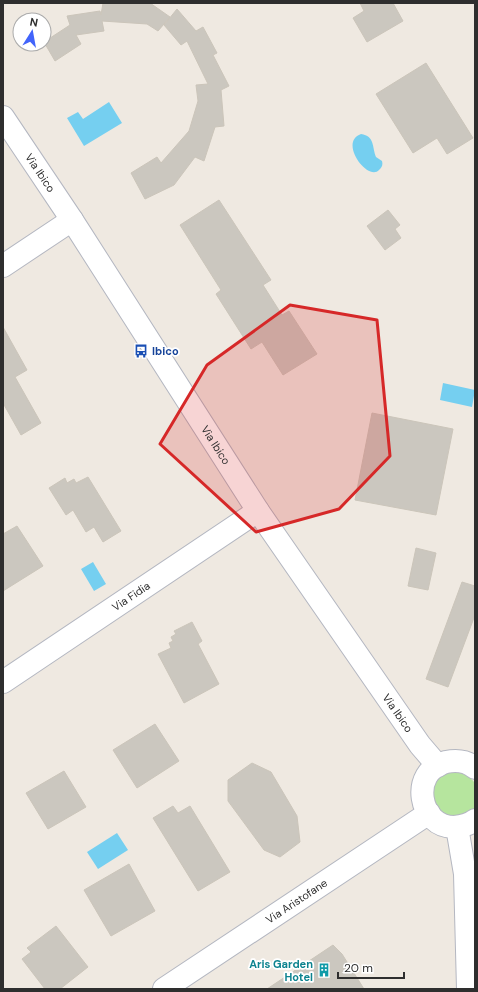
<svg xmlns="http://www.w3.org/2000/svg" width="478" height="992" viewBox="0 0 478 992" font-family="'DM Sans',sans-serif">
  <rect width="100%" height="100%" fill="#efe9e1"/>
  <!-- green -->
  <path fill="#b6e59e" d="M 449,772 C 460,772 468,774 475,783 L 475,808 L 473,812 L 459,819 L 437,812 C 432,792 426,782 449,772 Z"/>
  <!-- water -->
  <path fill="#75cff0" d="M 109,102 L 122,123 L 84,146 L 67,118 L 78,112 L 83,119 Z
    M 361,134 C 375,136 372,147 376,157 L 382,161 C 383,165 382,167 379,170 C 368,182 338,142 361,134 Z
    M 443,383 L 475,390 L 472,407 L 440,400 Z
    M 93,562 L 106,584 L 94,591 L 81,569 Z
    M 117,833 L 128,850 L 98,869 L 87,852 Z"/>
  <!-- building -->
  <path fill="#cbc7bf" stroke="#cbc5ba" d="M 103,3 L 150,3 L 170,17 L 158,31 L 147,24 L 102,21 L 104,31 L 76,35 L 81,44 L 55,61 L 44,42 L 70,25 L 67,16 L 100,11 L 101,15 Z
    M 360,3 L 393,3 L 403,21 L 367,42 L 353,18 L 364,11 Z
    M 177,9 L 196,31 L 203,27 L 217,53 L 213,55 L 229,86 L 221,90 L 224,126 L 215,127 L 204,161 L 195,157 L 174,185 L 145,199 L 131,173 L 157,157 L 161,163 L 189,131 L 198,101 L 196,85 L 208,84 L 187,41 L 181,45 L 164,25 Z
    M 426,63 L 473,138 L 447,154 L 437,138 L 413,153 L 376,94 Z
    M 219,200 L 271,280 L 263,285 L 282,315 L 289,311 L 317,354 L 283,375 L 262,342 L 251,349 L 216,294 L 221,290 L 180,225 Z
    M 388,210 L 400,225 L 395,229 L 401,238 L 385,250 L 367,226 Z
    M 3,327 L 27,370 L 15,377 L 41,423 L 21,435 L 3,403 Z
    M 372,413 L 453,429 L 436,515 L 355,500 Z
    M 88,477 L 121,531 L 103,542 L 94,527 L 86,532 L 73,510 L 66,515 L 49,488 L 65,478 L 67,483 L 74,479 L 76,483 Z
    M 17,526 L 43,566 L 3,591 L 3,534 Z
    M 416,548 L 436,553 L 428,590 L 408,586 Z
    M 462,582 L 475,586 L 475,615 L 448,687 L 426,679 Z
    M 192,622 L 202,641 L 198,644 L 219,684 L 184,703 L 158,654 L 171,648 L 169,643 L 173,641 L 171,637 L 176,634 L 174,631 Z
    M 155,724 L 179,761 L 137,788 L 113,750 Z
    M 252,763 L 271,772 L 297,816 L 300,842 L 280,857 L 264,850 L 228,801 L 228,780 Z
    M 64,771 L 86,807 L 48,829 L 26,793 Z
    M 173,806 L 178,813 L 190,806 L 230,872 L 198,891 L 153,818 Z
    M 129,864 L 155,911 L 111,936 L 84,890 Z
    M 56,926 L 88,967 L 60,989 L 45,989 L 22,959 L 31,952 L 27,948 Z
    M 333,945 L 342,954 L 364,989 L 267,989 Z"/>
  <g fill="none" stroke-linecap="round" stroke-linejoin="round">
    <!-- minor casing -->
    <g stroke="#b4b7c1" stroke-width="24">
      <g id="minor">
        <path id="s1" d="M 3,117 L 72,220 L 258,511 L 420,745 L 438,766"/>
        <path d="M 3,266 L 72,220"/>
        <path id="s2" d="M 3,682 L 258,511"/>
        <path d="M 475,768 C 467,761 456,760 446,762 C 409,771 418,828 455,827 C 462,826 469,825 475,820"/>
        <path d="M 457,827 L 465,874 L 468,989"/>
        <path id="s3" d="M 164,989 L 429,813"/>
      </g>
    </g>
    <!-- minor -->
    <use href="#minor" stroke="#fff" stroke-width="22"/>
  </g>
  <!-- marked area -->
  <path fill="#d62828" fill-opacity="0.2" stroke="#d62828" stroke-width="3" stroke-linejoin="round" d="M 290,305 L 377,320 L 390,456 L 339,509 L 256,532 L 160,444 L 207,365 Z"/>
  <!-- icons -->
  <defs>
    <g id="bus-bare" transform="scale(1.08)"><path d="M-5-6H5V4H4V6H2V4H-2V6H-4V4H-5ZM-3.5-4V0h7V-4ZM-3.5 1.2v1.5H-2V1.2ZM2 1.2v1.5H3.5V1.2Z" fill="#1a4fb4" stroke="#fff" stroke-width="2.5" paint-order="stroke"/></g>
    <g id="building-bare" transform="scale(1.08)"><path d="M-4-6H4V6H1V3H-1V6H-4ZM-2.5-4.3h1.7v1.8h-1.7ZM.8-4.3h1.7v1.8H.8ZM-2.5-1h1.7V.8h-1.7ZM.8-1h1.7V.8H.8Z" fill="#0f9aa8" stroke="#fff" stroke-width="2.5" paint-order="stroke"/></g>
  </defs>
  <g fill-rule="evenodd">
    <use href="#bus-bare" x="141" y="351"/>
    <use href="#building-bare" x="324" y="970"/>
  </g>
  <g text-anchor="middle" stroke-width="3.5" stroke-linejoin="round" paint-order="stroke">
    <!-- street labels -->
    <g font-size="11" fill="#2e2e2e" stroke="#fff">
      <text dy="4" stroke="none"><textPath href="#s1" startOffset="67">Via Ibico</textPath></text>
      <text dy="4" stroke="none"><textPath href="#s1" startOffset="391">Via Ibico</textPath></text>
      <text dy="4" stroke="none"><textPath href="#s2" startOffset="154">Via Fidia</textPath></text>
      <text dy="4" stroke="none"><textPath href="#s1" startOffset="715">Via Ibico</textPath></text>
      <text dy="4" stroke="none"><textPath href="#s3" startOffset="159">Via Aristofane</textPath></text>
    </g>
    <!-- transit labels -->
    <g font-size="11" font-weight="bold" fill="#164399" stroke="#fff" text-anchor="start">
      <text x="152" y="355">Ibico</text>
    </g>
    <!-- culture labels -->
    <g font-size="11" font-weight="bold" fill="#0d838f" stroke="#fff" text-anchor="end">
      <text x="313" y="968">Aris Garden<tspan x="313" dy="13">Hotel</tspan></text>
    </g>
  </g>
  <!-- border -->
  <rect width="478" height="992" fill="none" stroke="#2e2e2e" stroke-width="8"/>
  <!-- north arrow -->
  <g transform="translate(32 32) rotate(11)"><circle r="19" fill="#ffffff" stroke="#ababab"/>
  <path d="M0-3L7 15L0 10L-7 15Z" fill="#4264fb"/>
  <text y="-6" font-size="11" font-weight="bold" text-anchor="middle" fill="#2e2e2e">N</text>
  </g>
  <!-- scale -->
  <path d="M338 972v6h66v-6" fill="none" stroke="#2e2e2e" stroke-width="2"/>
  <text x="344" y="972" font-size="12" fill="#2e2e2e" stroke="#ffffff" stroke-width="3" paint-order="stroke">20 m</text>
</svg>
